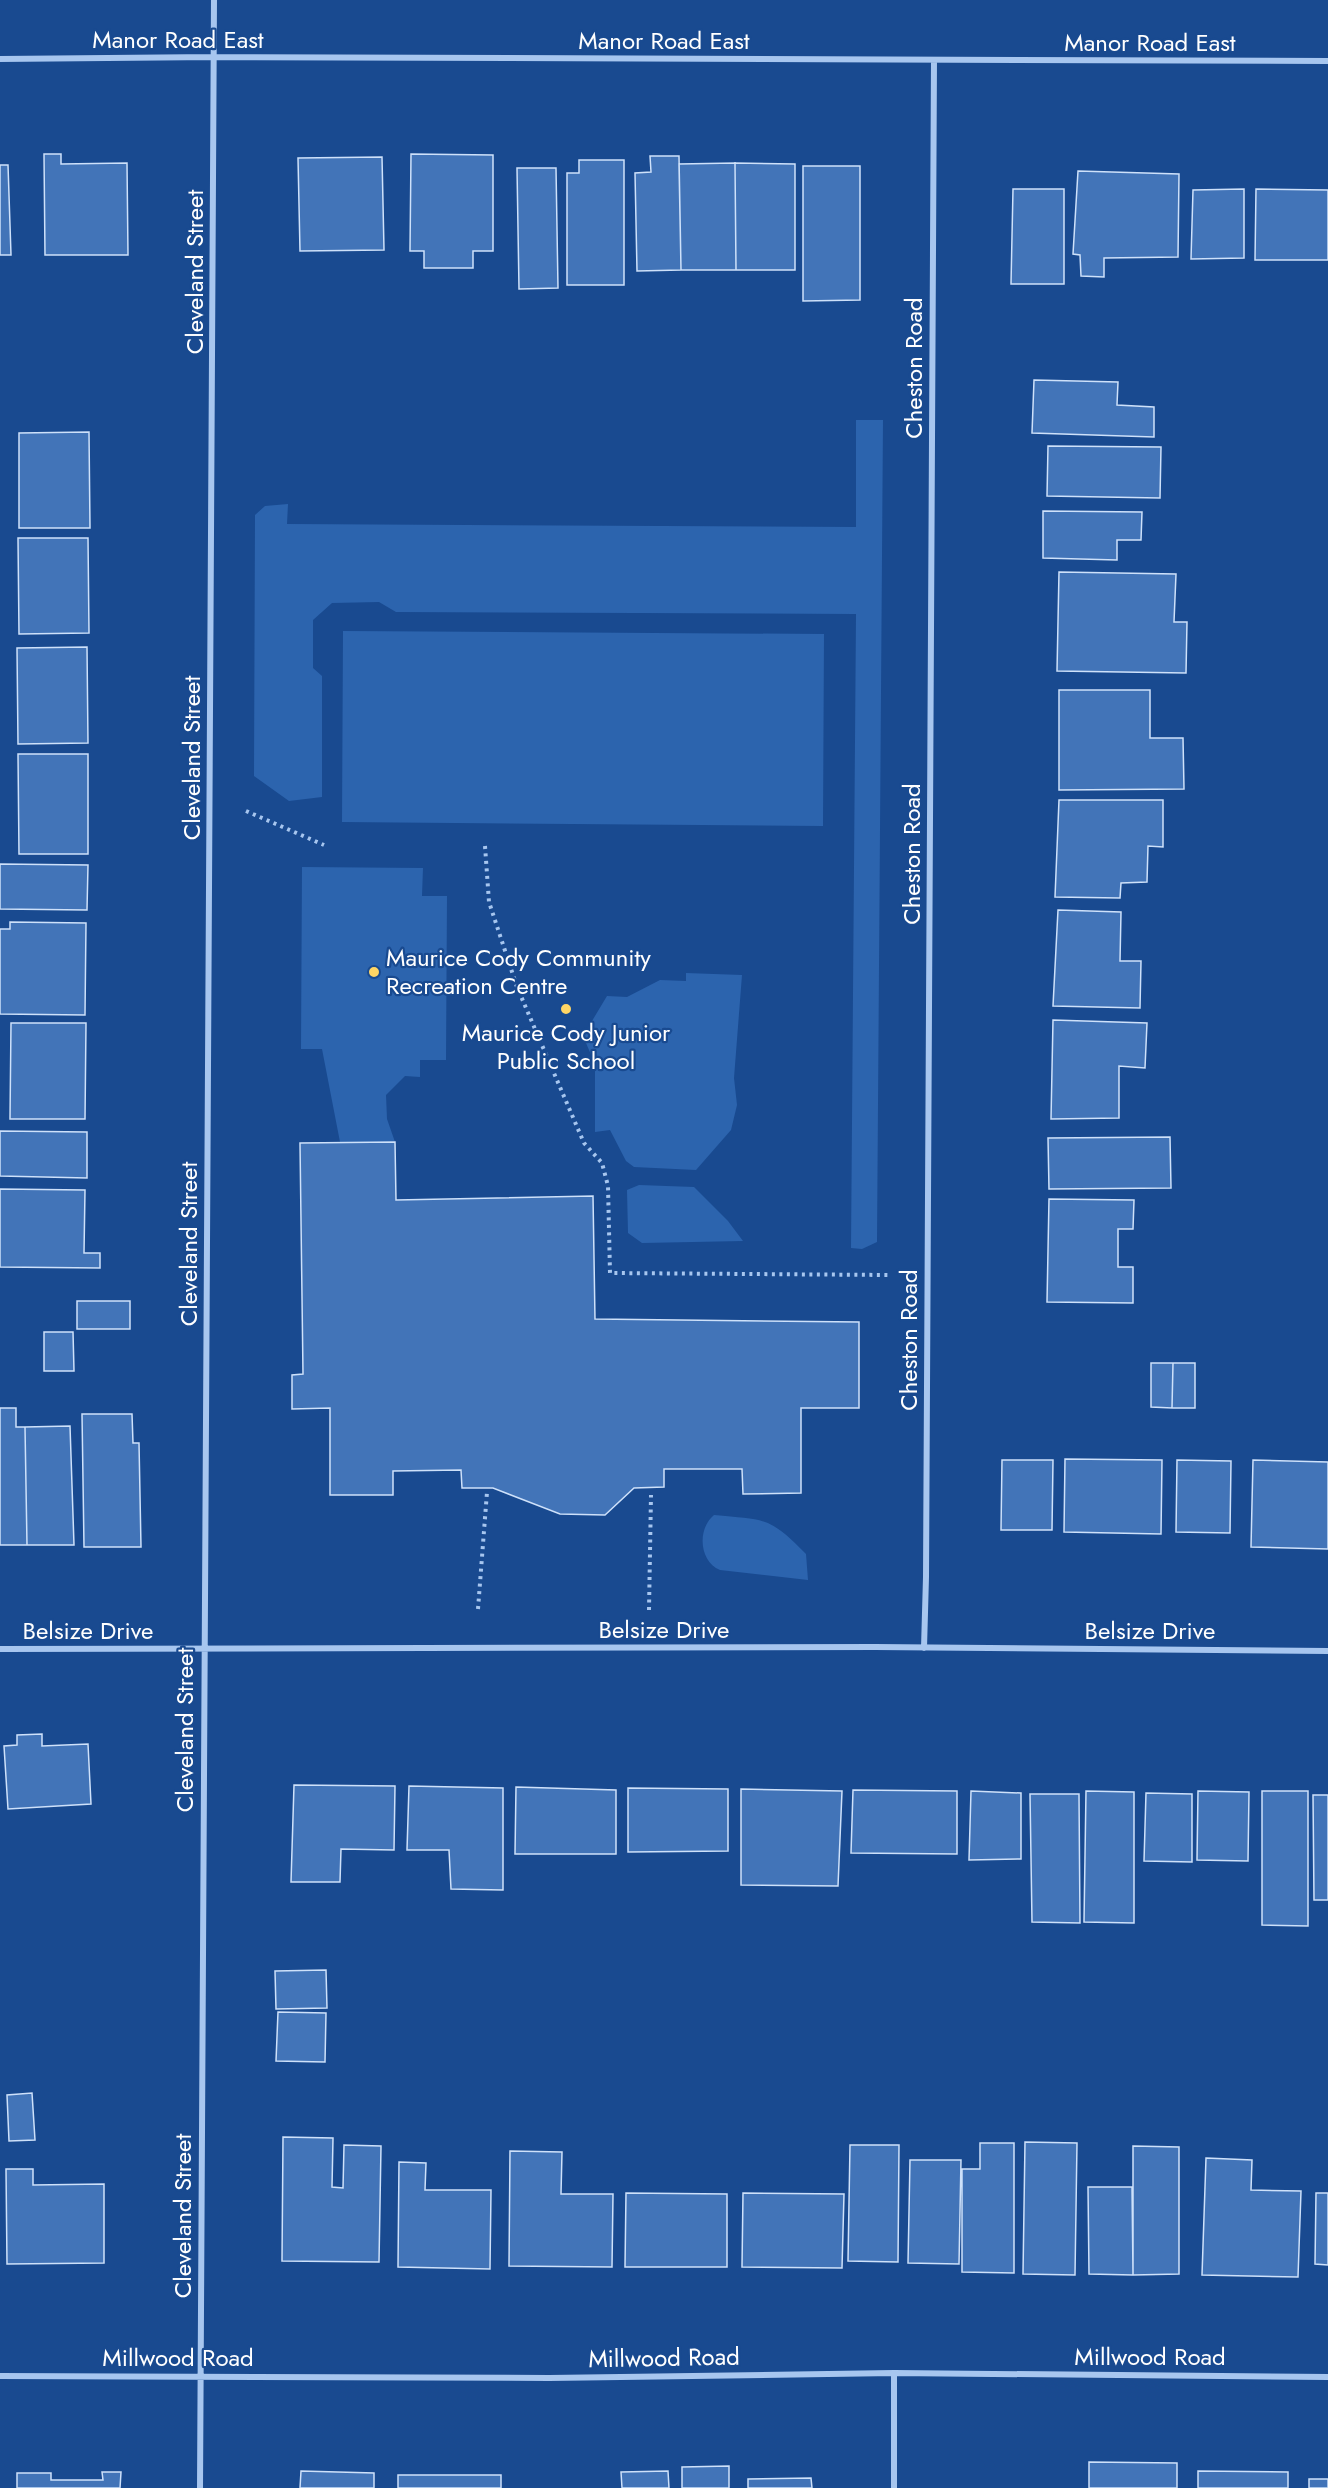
<svg xmlns="http://www.w3.org/2000/svg" width="1328" height="2488" viewBox="0 0 1328 2488" font-family="Jost,sans-serif">
  <rect width="100%" height="100%" fill="#194a90"/>
  <!-- green -->
  <path fill="#2c64ae" d="M 856,420 L 883,420 L 877,1242 L 862,1249 L 851,1248 L 856,614 L 396,612 L 379,602 L 332,603 L 313,620 L 313,668 L 322,676 L 322,797 L 289,801 L 254,776 L 255,515 L 265,506 L 288,504 L 287,524 L 856,527 Z
    M 343,631 L 824,634 L 823,826 L 342,822 Z
    M 302,867 L 423,868 L 422,896 L 447,896 L 446,1060 L 420,1060 L 420,1077 L 405,1076 L 386,1095 L 387,1119 L 395,1142 L 340,1142 L 322,1049 L 301,1049 Z
    M 686,973 L 742,975 L 734,1078 L 737,1105 L 731,1130 L 696,1170 L 634,1167 L 626,1161 L 610,1130 L 595,1132 L 595,1064 L 583,1036 L 607,996 L 627,997 L 660,980 L 686,981 Z
    M 639,1185 L 694,1187 L 728,1221 L 743,1241 L 642,1243 L 628,1233 L 627,1190 Z
    M 714,1515 C 765,1520 769,1516 806,1554 L 808,1580 L 720,1570 C 699,1561 697,1529 714,1515 Z"/>
  <!-- building -->
  <path fill="#4274b8" stroke="#cee1fa" stroke-width="1.5" d="M 44,154 L 61,154 L 61,164 L 127,163 L 128,255 L 45,255 Z
    M 411,154 L 493,155 L 493,251 L 473,251 L 473,268 L 424,268 L 424,251 L 410,251 Z
    M 650,156 L 679,156 L 681,270 L 637,271 L 635,173 L 651,172 Z
    M 382,157 L 384,250 L 300,251 L 298,158 Z
    M 579,160 L 624,160 L 624,285 L 567,285 L 567,173 L 579,173 Z
    M 735,163 L 736,270 L 681,270 L 679,164 Z
    M 735,163 L 795,164 L 795,270 L 736,270 Z
    M 0,165 L 8,165 L 11,255 L 0,255 Z
    M 803,166 L 860,166 L 860,300 L 803,301 Z
    M 517,168 L 556,168 L 558,288 L 519,289 Z
    M 1078,171 L 1179,174 L 1178,257 L 1104,258 L 1104,277 L 1081,276 L 1080,255 L 1073,254 Z
    M 1013,189 L 1064,189 L 1064,284 L 1011,284 Z
    M 1244,189 L 1244,258 L 1191,259 L 1193,190 Z
    M 1256,189 L 1328,190 L 1328,260 L 1255,260 Z
    M 1034,380 L 1118,382 L 1117,405 L 1154,407 L 1154,437 L 1032,433 Z
    M 89,432 L 90,528 L 19,528 L 19,433 Z
    M 1048,446 L 1161,447 L 1160,498 L 1047,496 Z
    M 1043,511 L 1142,512 L 1141,540 L 1117,540 L 1117,560 L 1043,558 Z
    M 18,538 L 88,538 L 89,633 L 19,634 Z
    M 1059,572 L 1176,574 L 1174,622 L 1187,622 L 1186,673 L 1057,671 Z
    M 87,647 L 88,743 L 18,744 L 17,648 Z
    M 1059,690 L 1150,690 L 1150,738 L 1183,738 L 1184,789 L 1059,790 Z
    M 18,754 L 88,754 L 88,854 L 19,854 Z
    M 1059,800 L 1163,800 L 1163,847 L 1148,846 L 1147,882 L 1121,883 L 1120,898 L 1055,897 Z
    M 0,864 L 88,865 L 87,910 L 0,909 Z
    M 1058,910 L 1121,912 L 1120,961 L 1141,961 L 1140,1008 L 1053,1006 Z
    M 10,922 L 86,923 L 85,1015 L 0,1014 L 0,929 L 10,929 Z
    M 1053,1020 L 1147,1023 L 1145,1068 L 1119,1066 L 1119,1118 L 1051,1119 Z
    M 11,1023 L 86,1023 L 85,1119 L 10,1119 Z
    M 0,1131 L 87,1132 L 87,1178 L 0,1176 Z
    M 1170,1137 L 1171,1188 L 1049,1189 L 1048,1138 Z
    M 395,1142 L 396,1200 L 593,1196 L 595,1319 L 859,1322 L 859,1408 L 801,1408 L 801,1493 L 743,1494 L 742,1469 L 664,1469 L 664,1487 L 634,1488 L 605,1515 L 560,1514 L 493,1488 L 462,1488 L 461,1470 L 393,1471 L 393,1495 L 330,1495 L 330,1408 L 292,1409 L 292,1375 L 303,1374 L 300,1143 Z
    M 0,1189 L 85,1190 L 84,1253 L 100,1253 L 100,1268 L 0,1267 Z
    M 1049,1199 L 1134,1200 L 1133,1229 L 1118,1229 L 1118,1267 L 1133,1267 L 1133,1303 L 1047,1302 Z
    M 77,1301 L 130,1301 L 130,1329 L 77,1329 Z
    M 44,1332 L 73,1332 L 74,1371 L 44,1371 Z
    M 1151,1363 L 1173,1363 L 1172,1408 L 1151,1407 Z
    M 1173,1363 L 1195,1363 L 1195,1408 L 1172,1408 Z
    M 0,1408 L 16,1408 L 16,1427 L 25,1427 L 27,1545 L 0,1545 Z
    M 82,1414 L 132,1414 L 133,1443 L 139,1443 L 141,1547 L 84,1547 Z
    M 70,1426 L 74,1545 L 27,1545 L 25,1427 Z
    M 1065,1459 L 1162,1460 L 1161,1534 L 1064,1532 Z
    M 1002,1460 L 1053,1460 L 1052,1530 L 1001,1530 Z
    M 1177,1460 L 1231,1461 L 1230,1533 L 1176,1532 Z
    M 1253,1460 L 1328,1462 L 1328,1549 L 1251,1547 Z
    M 42,1734 L 42,1746 L 88,1744 L 91,1804 L 8,1809 L 4,1746 L 17,1745 L 17,1735 Z
    M 294,1785 L 395,1786 L 394,1850 L 341,1849 L 340,1882 L 291,1882 Z
    M 409,1786 L 503,1788 L 503,1890 L 451,1889 L 449,1850 L 407,1850 Z
    M 516,1787 L 616,1790 L 616,1854 L 515,1854 Z
    M 628,1788 L 728,1789 L 728,1851 L 628,1852 Z
    M 741,1789 L 842,1791 L 838,1886 L 741,1885 Z
    M 853,1790 L 957,1791 L 957,1854 L 851,1853 Z
    M 971,1791 L 1021,1793 L 1021,1859 L 969,1860 Z
    M 1086,1791 L 1134,1792 L 1134,1923 L 1084,1922 Z
    M 1198,1791 L 1249,1792 L 1248,1861 L 1197,1860 Z
    M 1262,1791 L 1308,1791 L 1308,1926 L 1262,1925 Z
    M 1146,1793 L 1192,1794 L 1192,1862 L 1144,1861 Z
    M 1030,1794 L 1079,1794 L 1080,1923 L 1032,1922 Z
    M 1313,1795 L 1328,1795 L 1328,1900 L 1314,1900 Z
    M 326,1970 L 327,2008 L 276,2009 L 275,1971 Z
    M 278,2012 L 326,2013 L 325,2062 L 276,2061 Z
    M 32,2093 L 35,2140 L 9,2141 L 7,2095 Z
    M 283,2137 L 333,2138 L 332,2187 L 343,2188 L 344,2145 L 381,2146 L 379,2262 L 282,2261 Z
    M 1025,2142 L 1077,2143 L 1075,2275 L 1023,2274 Z
    M 980,2143 L 1014,2143 L 1014,2273 L 962,2272 L 962,2169 L 980,2169 Z
    M 850,2145 L 899,2145 L 898,2262 L 848,2261 Z
    M 1133,2146 L 1179,2147 L 1179,2274 L 1133,2275 Z
    M 510,2151 L 562,2152 L 561,2194 L 613,2194 L 612,2267 L 509,2266 Z
    M 1206,2158 L 1252,2160 L 1251,2190 L 1301,2191 L 1298,2277 L 1202,2275 Z
    M 910,2160 L 961,2160 L 959,2264 L 908,2263 Z
    M 399,2162 L 426,2163 L 425,2190 L 491,2190 L 490,2269 L 398,2267 Z
    M 6,2169 L 33,2169 L 33,2185 L 104,2184 L 104,2263 L 7,2264 Z
    M 1088,2187 L 1132,2187 L 1133,2275 L 1089,2274 Z
    M 626,2193 L 727,2194 L 727,2267 L 625,2267 Z
    M 743,2193 L 844,2194 L 842,2268 L 742,2267 Z
    M 1316,2193 L 1328,2193 L 1328,2265 L 1315,2264 Z
    M 1089,2462 L 1177,2463 L 1177,2488 L 1089,2488 Z
    M 729,2466 L 729,2488 L 682,2488 L 682,2467 Z
    M 301,2471 L 374,2473 L 374,2488 L 300,2488 Z
    M 668,2471 L 669,2488 L 622,2488 L 621,2472 Z
    M 1198,2471 L 1288,2472 L 1288,2488 L 1198,2488 Z
    M 102,2472 L 121,2472 L 120,2488 L 17,2488 L 17,2473 L 51,2473 L 51,2480 L 103,2480 Z
    M 398,2475 L 501,2475 L 501,2488 L 398,2488 Z
    M 811,2478 L 812,2488 L 748,2488 L 748,2479 Z
    M 1309,2479 L 1328,2479 L 1328,2488 L 1309,2488 Z"/>
  <g fill="none" stroke-linecap="round" stroke-linejoin="round">
    <!-- path -->
    <path stroke="#a7c6ef" stroke-width="4" stroke-dasharray="3 4.5" stroke-linecap="butt" d="M 246,811 L 324,845
      M 485,846 L 489,902 L 517,987 L 584,1143 L 602,1163 L 608,1186 L 610,1273 L 888,1275
      M 478,1609 L 487,1492
      M 649,1610 L 651,1495"/>
    <!-- minor -->
    <path stroke="#a7c6ef" stroke-width="6" d="M 0,59 L 214,57 L 1328,61
      M 924,1648 L 926,1577 L 934,60
      M 0,1649 L 875,1647 L 1328,1651
      M 894,2373 L 894,2488
      M 0,2376 L 549,2378 L 894,2373 L 1328,2377
      M 200,2488 L 214,0"/>
  </g>
  <!-- markers -->
  <g fill="#ffd665" stroke="#194a90" stroke-width="2">
    <circle cx="374" cy="972" r="6"/>
    <circle cx="566" cy="1009" r="6"/>
  </g>
  <g text-anchor="middle" stroke-width="4.5" stroke-linejoin="round" paint-order="stroke">
    <!-- street labels -->
    <g font-size="24" fill="#fff" stroke="#194a90">
      <text x="178" y="48">Manor Road East</text>
      <text x="664" y="49">Manor Road East</text>
      <text x="1150" y="51">Manor Road East</text>
      <text transform="translate(195 272) rotate(-90)" y="8">Cleveland Street</text>
      <text transform="translate(914 368) rotate(-90)" y="8">Cheston Road</text>
      <text transform="translate(192 758) rotate(-90)" y="8">Cleveland Street</text>
      <text transform="translate(912 854) rotate(-90)" y="8">Cheston Road</text>
      <text transform="translate(189 1244) rotate(-90)" y="8">Cleveland Street</text>
      <text transform="translate(909 1340) rotate(-90)" y="8">Cheston Road</text>
      <text x="664" y="1638">Belsize Drive</text>
      <text x="88" y="1639">Belsize Drive</text>
      <text x="1150" y="1639">Belsize Drive</text>
      <text transform="translate(185 1730) rotate(-90)" y="8">Cleveland Street</text>
      <text transform="translate(183 2216) rotate(-90)" y="8">Cleveland Street</text>
      <text x="1150" y="2365">Millwood Road</text>
      <text x="178" y="2366">Millwood Road</text>
      <text transform="translate(664 2358) rotate(-1)" y="8">Millwood Road</text>
    </g>
    <!-- poi labels -->
    <g font-size="24" fill="#fff" stroke="#194a90" text-anchor="start">
      <text x="386" y="966">Maurice Cody Community<tspan x="386" dy="28">Recreation Centre</tspan></text>
      <text x="566" y="1041" text-anchor="middle">Maurice Cody Junior<tspan x="566" dy="28">Public School</tspan></text>
    </g>
  </g>
</svg>
